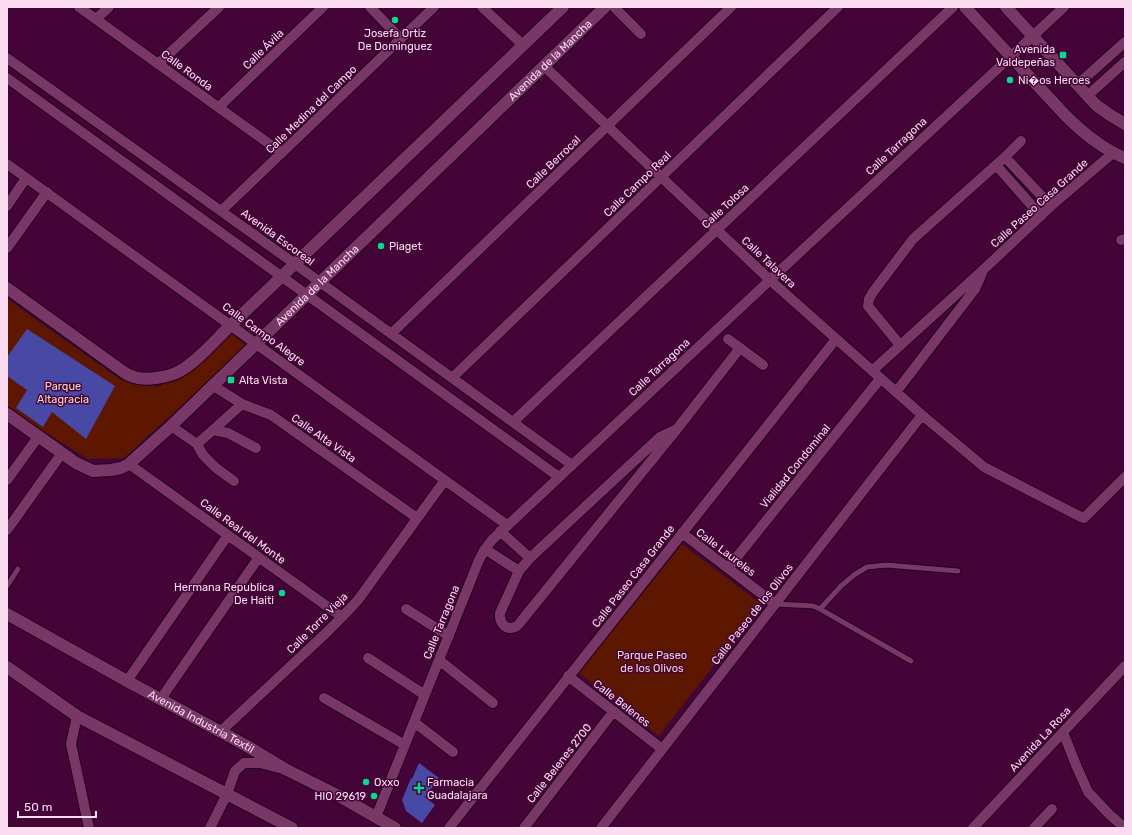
<svg xmlns="http://www.w3.org/2000/svg" width="1132" height="835" viewBox="0 0 1132 835" font-family="Rubik,sans-serif">
  <rect width="100%" height="100%" fill="#440437"/>
  <!-- green -->
  <path fill="#5d1700" d="M 7,299 L 121,380 L 158,387 L 201,364 L 232,334 L 246,346 L 209,381 L 124,458 L 88,459 L 40,429 L 7,405 Z
    M 682,544 L 761,604 L 659,736 L 579,673 Z"/>
  <!-- building -->
  <path fill="#4849a4" d="M 27,329 L 115,386 L 86,439 L 52,412 L 43,427 L 16,408 L 27,390 L 7,376 L 7,357 Z
    M 419,763 L 439,778 L 425,797 L 435,805 L 422,823 L 406,811 L 402,800 L 411,778 L 412,779 Z"/>
  <g fill="none" stroke-linecap="round" stroke-linejoin="round">
    <!-- lane casing -->
    <g stroke="#1f0118" stroke-width="7">
      <path id="lane" d="M 7,586 L 18,569
        M 776,604 L 813,606 L 820,609 L 911,661
        M 820,609 L 841,586 L 854,575 L 867,567 L 886,565 L 958,571"/>
    </g>
    <!-- street casing -->
    <g stroke="#1f0118" stroke-width="12">
      <path id="street" d="M 79,7 L 282,153
        M 370,7 L 401,39
        M 482,7 L 523,45
        M 614,7 L 641,34
        M 96,19 L 109,7
        M 7,58 L 295,264 L 572,465
        M 158,64 L 219,7
        M 544,66 L 770,280 L 922,415 L 984,467 L 1079,516 L 1084,518 L 1125,477
        M 7,78 L 559,477
        M 1077,85 L 1125,42
        M 1087,96 L 1125,62
        M 219,107 L 323,7
        M 1005,157 L 1051,206
        M 7,164 L 507,525
        M 996,165 L 1041,216
        M 7,206 L 26,178
        M 221,211 L 434,7
        M 1121,240 L 1125,239
        M 7,248 L 47,192
        M 391,334 L 731,7
        M 728,339 L 763,365
        M 900,345 L 868,306 L 869,299 L 873,292 L 913,239 L 1005,157 L 1021,141
        M 872,371 L 982,271 L 1051,206 L 1113,153
        M 452,378 L 838,7
        M 212,385 L 242,404 L 271,415 L 417,518
        M 896,392 L 975,289 L 980,278 L 982,273
        M 513,422 L 953,7
        M 171,426 L 197,444 L 203,455 L 216,468 L 234,481
        M 677,429 L 660,437 L 530,558 L 519,571 L 500,613 C 499,622 505,631 515,627 C 518,626 520,623 522,620 L 677,429 L 740,348
        M 213,430 L 242,404
        M 197,444 L 213,430 L 228,433 L 256,448
        M 129,464 L 342,617
        M 7,480 L 38,437
        M 7,530 L 62,453
        M 500,531 L 530,558
        M 682,533 L 775,604
        M 485,549 L 519,571
        M 728,568 L 880,379
        M 406,609 L 449,636
        M 368,658 L 425,695
        M 439,660 L 493,703
        M 568,676 L 662,749
        M 127,681 L 228,535
        M 324,698 L 405,745
        M 160,700 L 259,557
        M 77,716 L 71,744 L 89,828
        M 414,722 L 453,752
        M 220,732 L 325,634 L 342,617 L 358,600 L 445,480
        M 1063,732 L 1076,765 L 1088,792 L 1110,815 L 1125,828
        M 376,817 L 479,560 L 485,549 L 492,540 L 770,280 L 1064,7
        M 210,828 L 227,794 L 235,771 L 244,763 L 260,763 L 279,768
        M 449,828 L 836,339
        M 524,828 L 613,712
        M 601,828 L 922,415
        M 973,828 L 1125,666
        M 1034,828 L 1052,809"/>
    </g>
    <!-- secondary casing -->
    <g stroke="#1f0118" stroke-width="14">
      <g id="secondary">
        <path d="M 965,7 L 1065,115 C 1083,133 1102,149 1125,158"/>
        <path d="M 1006,7 L 1096,105 L 1110,115 L 1125,124"/>
        <path d="M 7,288 L 125,373 C 128,375 131,376 134,377 C 146,381 169,377 180,371 C 199,360 215,340 231,325 L 563,7"/>
        <path id="s1" d="M 7,414 L 76,463 L 93,471 L 111,470 L 121,468 L 129,464 L 171,426 L 605,7"/>
        <path id="s2" d="M 7,614 L 127,681 L 247,746 L 285,769 L 339,796 L 395,828"/>
        <path d="M 7,667 L 77,716 L 292,828"/>
      </g>
    </g>
    <!-- lane -->
    <use href="#lane" stroke="#783767" stroke-width="5"/>
    <!-- street -->
    <use href="#street" stroke="#783767" stroke-width="10"/>
    <!-- secondary -->
    <use href="#secondary" stroke="#783767" stroke-width="12"/>
  </g>
  <!-- markers -->
  <g fill="#08d98b" stroke="#440437" stroke-width="1.5">
    <circle cx="395" cy="20" r="4"/>
    <rect x="1059" y="51" width="8" height="8" rx="2"/>
    <circle cx="1010" cy="80" r="4"/>
    <circle cx="381" cy="246" r="4"/>
    <rect x="227" y="376" width="8" height="8" rx="2"/>
    <circle cx="282" cy="593" r="4"/>
    <circle cx="366" cy="782" r="4"/>
    <path d="M417 782h4v4h4v4h-4v4h-4v-4h-4v-4h4z"/>
    <circle cx="374" cy="796" r="4"/>
  </g>
  <g text-anchor="middle" stroke-width="3" stroke-linejoin="round" paint-order="stroke">
    <!-- poi labels -->
    <g font-size="11" fill="#fbdcf1" stroke="#440437" text-anchor="start">
      <text x="395" y="37" text-anchor="middle">Josefa Ortiz<tspan x="395" dy="13">De Dominguez</tspan></text>
      <text x="1055" y="53" text-anchor="end">Avenida<tspan x="1055" dy="13">Valdepeñas</tspan></text>
      <text x="1018" y="84">Ni�os Heroes</text>
      <text x="389" y="250">Piaget</text>
      <text x="239" y="384">Alta Vista</text>
      <text x="274" y="591" text-anchor="end">Hermana Republica<tspan x="274" dy="13">De Haiti</tspan></text>
      <text x="374" y="786">Oxxo</text>
      <text x="427" y="786">Farmacia<tspan x="427" dy="13">Guadalajara</tspan></text>
      <text x="366" y="800" text-anchor="end">HIO 29619</text>
    </g>
    <!-- street labels -->
    <g font-size="11" fill="#fbdcf1" stroke="#440437">
      <text transform="translate(263 49) rotate(-44)" y="4">Calle Ávila</text>
      <text dy="4" stroke="none"><textPath href="#s1" startOffset="724">Avenida de la Mancha</textPath></text>
      <text transform="translate(187 70) rotate(36)" y="4">Calle Ronda</text>
      <text transform="translate(311 109) rotate(-44)" y="4">Calle Medina del Campo</text>
      <text transform="translate(896 146) rotate(-43)" y="4">Calle Tarragona</text>
      <text transform="translate(553 162) rotate(-44)" y="4">Calle Berrocal</text>
      <text transform="translate(637 184) rotate(-44)" y="4">Calle Campo Real</text>
      <text transform="translate(1039 203) rotate(-42)" y="4">Calle Paseo Casa Grande</text>
      <text transform="translate(725 206) rotate(-43)" y="4">Calle Tolosa</text>
      <text transform="translate(278 237) rotate(36)" y="4">Avenida Escoreal</text>
      <text transform="translate(769 262) rotate(43)" y="4">Calle Talavera</text>
      <text dy="4" stroke="none"><textPath href="#s1" startOffset="400">Avenida de la Mancha</textPath></text>
      <text transform="translate(264 334) rotate(36)" y="4">Calle Campo Alegre</text>
      <text transform="translate(659 367) rotate(-43)" y="4">Calle Tarragona</text>
      <text transform="translate(324 438) rotate(35)" y="4">Calle Alta Vista</text>
      <text transform="translate(795 466) rotate(-51)" y="4">Vialidad Condominal</text>
      <text transform="translate(243 531) rotate(36)" y="4">Calle Real del Monte</text>
      <text transform="translate(726 552) rotate(37)" y="4">Calle Laureles</text>
      <text transform="translate(633 576) rotate(-52)" y="4">Calle Paseo Casa Grande</text>
      <text transform="translate(752 614) rotate(-52)" y="4">Calle Paseo de los Olivos</text>
      <text transform="translate(441 622) rotate(-68)" y="4">Calle Tarragona</text>
      <text transform="translate(317 623) rotate(-45)" y="4">Calle Torre Vieja</text>
      <text transform="translate(622 703) rotate(38)" y="4">Calle Belenes</text>
      <text dy="4" stroke="none"><textPath href="#s2" startOffset="222">Avenida Industria Textil</textPath></text>
      <text transform="translate(1040 739) rotate(-47)" y="4">Avenida La Rosa</text>
      <text transform="translate(559 763) rotate(-52)" y="4">Calle Belenes 2700</text>
    </g>
    <!-- park labels -->
    <g font-size="11" fill="#f4d7ce" stroke="#440437">
      <text x="63" y="390">Parque<tspan x="63" dy="13">Altagracia</tspan></text>
      <text x="652" y="659">Parque Paseo<tspan x="652" dy="13">de los Olivos</tspan></text>
    </g>
  </g>
  <!-- border -->
  <rect width="1132" height="835" fill="none" stroke="#fbdcf1" stroke-width="16"/>
  <!-- scale -->
  <path d="M18 811v6h78v-6" fill="none" stroke="#fbdcf1" stroke-width="2"/>
  <text x="24" y="811" font-size="12" fill="#fbdcf1" stroke="#440437" stroke-width="3" paint-order="stroke">50 m</text>
</svg>
